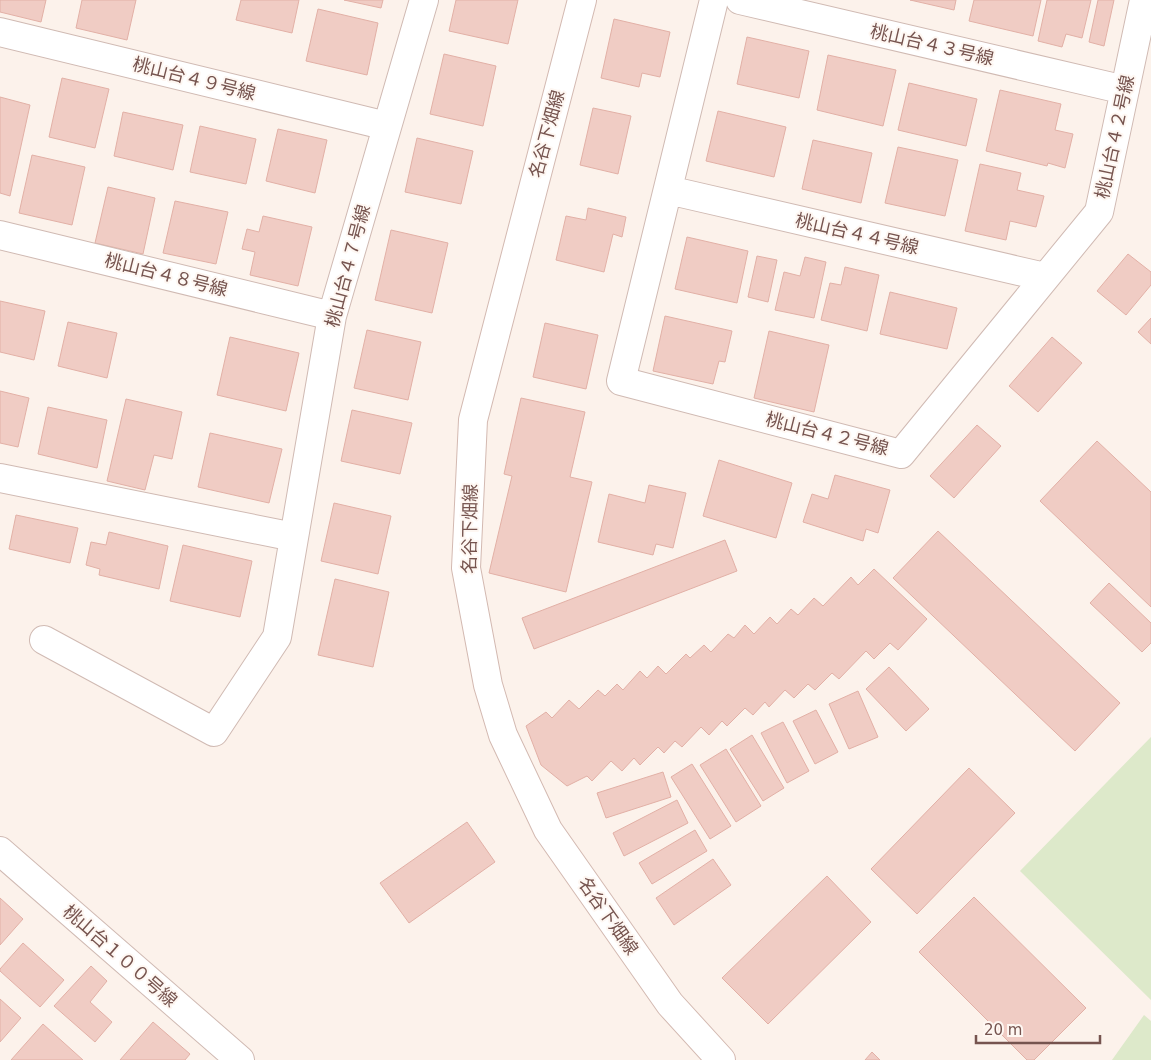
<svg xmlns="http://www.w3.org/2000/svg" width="1151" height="1060" viewBox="0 0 1151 1060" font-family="'DejaVu Sans','Noto Sans JP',sans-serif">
  <rect width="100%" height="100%" fill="#fcf2eb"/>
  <!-- green -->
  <path fill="#dde9ca" d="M 1151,737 L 1151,1000 L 1020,871 Z
    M 1144,1015 L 1151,1021 L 1151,1060 L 1112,1060 Z"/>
  <!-- building -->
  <path fill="#f0ccc4" stroke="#e2b0a6" d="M 0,0 L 46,0 L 41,22 L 0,12 Z
    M 82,0 L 136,0 L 127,40 L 76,28 Z
    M 241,0 L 299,0 L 292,33 L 236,20 Z
    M 344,0 L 383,0 L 381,8 Z
    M 456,0 L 518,0 L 508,44 L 449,31 Z
    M 910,0 L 956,0 L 954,10 Z
    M 974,0 L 1041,0 L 1033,36 L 969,21 Z
    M 1047,0 L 1091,0 L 1082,38 L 1066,34 L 1062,47 L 1038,41 Z
    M 1098,0 L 1114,0 L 1104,46 L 1089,42 Z
    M 318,9 L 378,23 L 367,75 L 306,61 Z
    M 614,19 L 670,32 L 660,77 L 642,73 L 639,87 L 601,78 Z
    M 747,37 L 809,51 L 799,98 L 737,84 Z
    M 444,54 L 496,66 L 483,126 L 430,114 Z
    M 828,55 L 896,70 L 883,126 L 817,110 Z
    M 62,78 L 109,89 L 95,148 L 49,137 Z
    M 909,83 L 977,99 L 966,146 L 898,130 Z
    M 1000,90 L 1061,104 L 1055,130 L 1073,134 L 1065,168 L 1048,163 L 1047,166 L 986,151 Z
    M 0,97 L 30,105 L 10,196 L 0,193 Z
    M 593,108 L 631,116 L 618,174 L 580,165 Z
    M 718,111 L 786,127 L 774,177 L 706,161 Z
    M 123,112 L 183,125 L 173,170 L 114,156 Z
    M 200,126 L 256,139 L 246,184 L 190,172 Z
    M 278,129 L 327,140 L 315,193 L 266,181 Z
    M 417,138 L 473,151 L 461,204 L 405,192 Z
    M 813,140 L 872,153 L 861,203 L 802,189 Z
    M 898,147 L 958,160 L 945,216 L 885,203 Z
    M 32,155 L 85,167 L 72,225 L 19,213 Z
    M 980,164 L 1021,173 L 1017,190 L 1044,196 L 1036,227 L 1010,221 L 1006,240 L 965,231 Z
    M 108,187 L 155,198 L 143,254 L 95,243 Z
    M 175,201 L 228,212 L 216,264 L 163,253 Z
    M 588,208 L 626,217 L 622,237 L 613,234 L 604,272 L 556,260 L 566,216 L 586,220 Z
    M 263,216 L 312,227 L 298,286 L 250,275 L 255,252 L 242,249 L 247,229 L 259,232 Z
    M 391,230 L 448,243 L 432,313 L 375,300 Z
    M 687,237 L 748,251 L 737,303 L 675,289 Z
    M 1128,254 L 1151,272 L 1151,285 L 1126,315 L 1097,291 Z
    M 757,256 L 777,260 L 768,302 L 748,297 Z
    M 805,257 L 826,262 L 814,318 L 775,310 L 784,272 L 800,276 Z
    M 845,267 L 879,275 L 867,331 L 821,320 L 830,283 L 841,285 Z
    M 890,292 L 957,308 L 947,349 L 880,334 Z
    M 0,301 L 45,311 L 34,360 L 0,352 Z
    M 665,316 L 732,331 L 725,362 L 719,361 L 713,384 L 653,371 Z
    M 1151,318 L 1151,344 L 1138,332 Z
    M 68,322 L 117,333 L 107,378 L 58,366 Z
    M 545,323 L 598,335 L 586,389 L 533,377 Z
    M 367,330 L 421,342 L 408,400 L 354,388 Z
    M 769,331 L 829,345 L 814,412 L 754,398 Z
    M 230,337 L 299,353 L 286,411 L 217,395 Z
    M 1052,337 L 1082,363 L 1038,412 L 1009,386 Z
    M 0,391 L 29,398 L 18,447 L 0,443 Z
    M 521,398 L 585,412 L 570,477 L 592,482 L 566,592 L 489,573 L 512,476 L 504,474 Z
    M 126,399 L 182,412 L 172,459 L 154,455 L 145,490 L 107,481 Z
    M 48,407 L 107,420 L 97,468 L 38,454 Z
    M 352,410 L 412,423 L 400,474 L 341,461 Z
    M 977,425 L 1001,446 L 954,498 L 930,476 Z
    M 210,433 L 282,449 L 269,503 L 198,487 Z
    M 1097,441 L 1151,492 L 1151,607 L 1040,501 Z
    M 719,460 L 792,483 L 776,538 L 703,516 Z
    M 835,475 L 890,490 L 878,533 L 866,529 L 863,541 L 803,522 L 812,494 L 828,499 Z
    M 649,485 L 686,493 L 673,548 L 656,544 L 653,555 L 598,542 L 609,494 L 645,503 Z
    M 334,503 L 391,516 L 378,574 L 321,561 Z
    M 16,515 L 78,528 L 70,563 L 9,549 Z
    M 938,531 L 1120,703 L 1075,751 L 893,578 Z
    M 109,532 L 168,546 L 159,589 L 99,575 L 100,569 L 86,565 L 91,542 L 106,545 Z
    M 725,540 L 737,571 L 534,649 L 522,618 Z
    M 183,545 L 252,561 L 240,617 L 170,601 Z
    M 874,569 L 927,619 L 898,650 L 890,643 L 874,659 L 866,651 L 839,679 L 832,673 L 815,690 L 808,684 L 794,698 L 785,690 L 769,707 L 765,702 L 753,715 L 745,708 L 727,726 L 722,721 L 709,735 L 701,727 L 682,747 L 675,741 L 664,753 L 658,747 L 640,765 L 634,758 L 622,771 L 611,761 L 592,781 L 587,776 L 567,786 L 541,765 L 526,726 L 546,712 L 552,718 L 569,700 L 579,709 L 598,690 L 605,696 L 617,684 L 623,690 L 640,671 L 647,678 L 658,666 L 666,674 L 686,654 L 690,658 L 704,645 L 711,652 L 728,634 L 734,638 L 745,625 L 754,634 L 770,617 L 777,624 L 791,609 L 798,615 L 814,598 L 823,606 L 851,577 L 858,585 Z
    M 335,579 L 389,592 L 373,667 L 318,655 Z
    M 1109,583 L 1151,623 L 1151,643 L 1142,652 L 1090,603 Z
    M 889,667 L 929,709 L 906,731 L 866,689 Z
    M 858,691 L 878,737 L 849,749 L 829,704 Z
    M 816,710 L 838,752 L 815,764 L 793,721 Z
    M 783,722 L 809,771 L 787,783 L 761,733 Z
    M 752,735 L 784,788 L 763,801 L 730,749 Z
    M 726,749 L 761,806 L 736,822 L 700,765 Z
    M 692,764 L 731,826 L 710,839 L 671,777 Z
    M 969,768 L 1015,813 L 917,914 L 871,869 Z
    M 663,772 L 671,797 L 606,818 L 597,793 Z
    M 677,800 L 688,823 L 624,856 L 613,833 Z
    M 467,822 L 495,862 L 409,923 L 380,883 Z
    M 695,830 L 707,851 L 652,884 L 639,863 Z
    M 713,859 L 731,885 L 674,925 L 656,898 Z
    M 827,876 L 871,922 L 768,1024 L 722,978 Z
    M 974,897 L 1086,1008 L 1034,1060 L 1027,1060 L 919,952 Z
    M 0,898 L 23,919 L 0,945 Z
    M 23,943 L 64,980 L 40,1007 L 0,971 L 0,969 Z
    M 91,966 L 107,981 L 90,1002 L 112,1022 L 95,1042 L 54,1006 Z
    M 0,999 L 21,1018 L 0,1042 Z
    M 153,1022 L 190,1054 L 185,1060 L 120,1060 Z
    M 43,1024 L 83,1060 L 11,1060 Z
    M 872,1052 L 880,1060 L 865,1060 Z"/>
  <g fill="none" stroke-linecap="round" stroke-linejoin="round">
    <!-- street casing -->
    <g stroke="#d0bab3" stroke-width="30">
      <path id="street" d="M 714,0 L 621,381 L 901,454 L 1099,212 L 1144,0
        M 740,0 L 1125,90
        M 0,32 L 387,126
        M 668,190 L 1045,277
        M 0,235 L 332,316
        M 0,478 L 294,537
        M 44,640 L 214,732 L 277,637 L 332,316 L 424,0
        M 0,851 L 240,1060"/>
    </g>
    <!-- secondary casing -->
    <g stroke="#d3b9b1" stroke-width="30">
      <path id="secondary" d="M 582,0 L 473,420 L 466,568 L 488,685 L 503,735 L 548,830 L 670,1004 L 721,1060"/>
    </g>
    <!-- street -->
    <use href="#street" stroke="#fff" stroke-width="28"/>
    <!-- secondary -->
    <use href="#secondary" stroke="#fff" stroke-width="28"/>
  </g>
  <g text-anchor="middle" stroke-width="4" stroke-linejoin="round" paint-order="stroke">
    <!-- street labels -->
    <g font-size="18" fill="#76544f" stroke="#fef7f2">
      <text transform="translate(932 45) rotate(13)" y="6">桃山台４３号線</text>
      <text transform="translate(194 79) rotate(14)" y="6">桃山台４９号線</text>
      <text transform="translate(547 134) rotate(-75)" y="6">名谷下畑線</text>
      <text transform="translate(1115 137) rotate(-78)" y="6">桃山台４２号線</text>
      <text transform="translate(857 234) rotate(13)" y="6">桃山台４４号線</text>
      <text transform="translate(348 266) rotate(-75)" y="6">桃山台４７号線</text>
      <text transform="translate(166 275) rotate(14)" y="6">桃山台４８号線</text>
      <text transform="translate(827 434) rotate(14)" y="6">桃山台４２号線</text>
      <text transform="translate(470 529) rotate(-89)" y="6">名谷下畑線</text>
      <text transform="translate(608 916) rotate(55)" y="6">名谷下畑線</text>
      <text transform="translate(120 956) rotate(41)" y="6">桃山台１００号線</text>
    </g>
  </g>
  <!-- scale -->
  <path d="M976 1035v8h124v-8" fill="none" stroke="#76544f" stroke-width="2.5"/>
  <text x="984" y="1035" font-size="15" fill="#76544f" stroke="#fef7f2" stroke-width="4" paint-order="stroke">20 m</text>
</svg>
